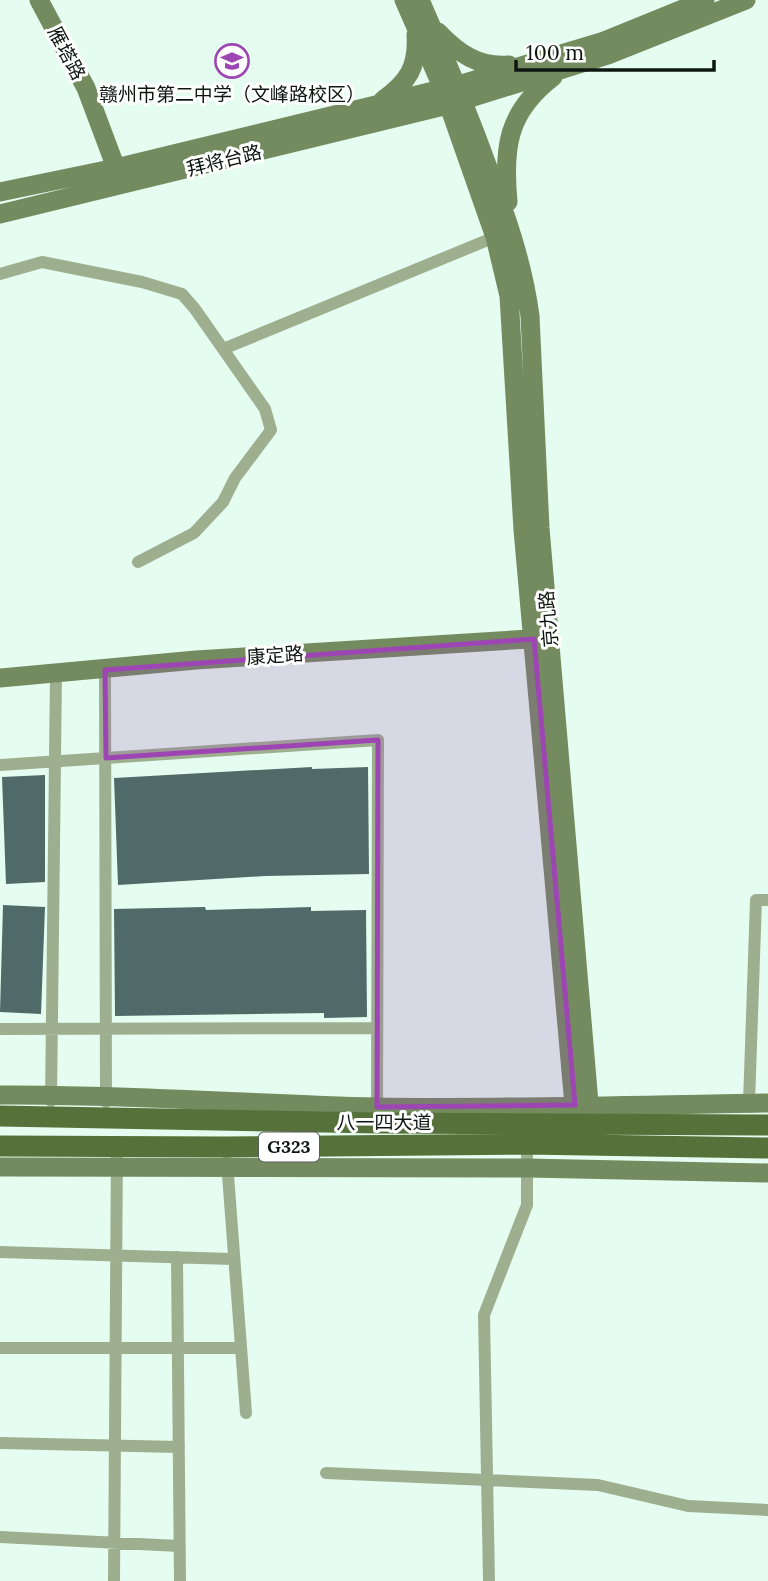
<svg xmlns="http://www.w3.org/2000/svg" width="768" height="1581" viewBox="0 0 768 1581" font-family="Lora,'Noto Sans SC',serif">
  <rect width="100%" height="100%" fill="#e5fdf0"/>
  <!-- building -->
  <path fill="#506a69" d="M 312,767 L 312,769 L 368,767 L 369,874 L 265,876 L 118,885 L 114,778 Z
    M 45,775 L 45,882 L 6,884 L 2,777 Z
    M 3,905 L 45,907 L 41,1014 L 0,1012 Z
    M 205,907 L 206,910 L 311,907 L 311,911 L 366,910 L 367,1017 L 324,1018 L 324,1013 L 115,1016 L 114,909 Z"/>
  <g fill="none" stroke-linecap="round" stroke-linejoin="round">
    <!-- street -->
    <path stroke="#9eaf90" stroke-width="12" d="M 0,274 L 42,262 L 142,282 L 182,294 L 195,309 L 265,409 L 271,430 L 235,478 L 223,502 L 194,533 L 138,562
      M 223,349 L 495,237
      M 105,670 L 106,1102
      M 0,765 L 378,740 L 377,1113
      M 0,1029 L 377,1028
      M 51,1101 L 56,674
      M 749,1103 L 756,900 L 768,900
      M 227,1162 L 246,1413
      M 0,1252 L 232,1259
      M 177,1257 L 180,1581
      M 0,1348 L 240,1348
      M 0,1443 L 179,1447
      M 326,1473 L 598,1485 L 688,1506 L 768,1510
      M 0,1537 L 179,1546
      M 114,1581 L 117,1146
      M 489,1581 L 484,1315 L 527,1205 L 527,1144"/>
    <!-- secondary -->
    <path stroke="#748b5f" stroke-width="19" d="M 39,0 L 86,88 L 116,168 L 117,181
      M 404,0 L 443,89 L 495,237 L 509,296 L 523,530 L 577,1139
      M 420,0 C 444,55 467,109 487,165 C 506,215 523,263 530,316 L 540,528 L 592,1138
      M 438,32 C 458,53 479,68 509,65
      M 383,100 C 408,82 418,67 416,35
      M 0,192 L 116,168 L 458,85 L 604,41 L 705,0
      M 508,202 C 503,148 507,112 553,77
      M 0,214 L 448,105 L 608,55 L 746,0
      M 0,678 L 196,660 L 545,638
      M 0,1095 C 126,1094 251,1104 376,1107 C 507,1109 637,1105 768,1103
      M 0,1167 L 528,1168 L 768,1173"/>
    <!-- primary -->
    <path stroke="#56723a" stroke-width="21" d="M 0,1116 L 378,1123 L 768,1125
      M 0,1146 L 225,1147 L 527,1144 L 768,1148"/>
  </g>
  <!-- marked area -->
  <path fill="#9d46b3" fill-opacity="0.2" stroke="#9d46b3" stroke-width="5" stroke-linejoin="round" d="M 534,639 L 575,1105 L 377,1107 L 378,740 L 106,758 L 105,670 Z"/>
  <!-- icons -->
  <defs>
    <g id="school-ring" transform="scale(1.75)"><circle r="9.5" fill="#fff" stroke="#9d46b3" stroke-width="1.5"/><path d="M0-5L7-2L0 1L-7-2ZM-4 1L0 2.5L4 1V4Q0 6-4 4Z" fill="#9d46b3"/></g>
  </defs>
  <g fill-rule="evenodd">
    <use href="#school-ring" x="232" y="61"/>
  </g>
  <g text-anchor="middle" stroke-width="6" stroke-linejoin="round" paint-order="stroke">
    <!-- shield labels -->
    <rect fill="#fff" stroke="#565c59" stroke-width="2" x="259" y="1132.5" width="60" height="29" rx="5"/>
    <g font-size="18" font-weight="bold" fill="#0e1612">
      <text x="289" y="1153">G323</text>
    </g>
    <!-- street labels -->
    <g font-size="19" fill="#0e1612" stroke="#fff">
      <text transform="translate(67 53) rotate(62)" y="7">雁塔路</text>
      <text transform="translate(224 160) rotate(-14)" y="7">拜将台路</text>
      <text transform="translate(548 619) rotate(-95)" y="7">京九路</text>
      <text transform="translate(275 655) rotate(-4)" y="7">康定路</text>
      <text x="384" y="1129">八一四大道</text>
    </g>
    <!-- poi labels -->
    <g font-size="19" fill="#0e1612" stroke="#fff">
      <text x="232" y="101">赣州市第二中学（文峰路校区）</text>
    </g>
  </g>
  <!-- scale -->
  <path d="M516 60v10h198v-10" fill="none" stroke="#0e1612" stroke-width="3.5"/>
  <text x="526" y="60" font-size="21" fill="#0e1612" stroke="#ffffff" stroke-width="5" paint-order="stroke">100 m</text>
</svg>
